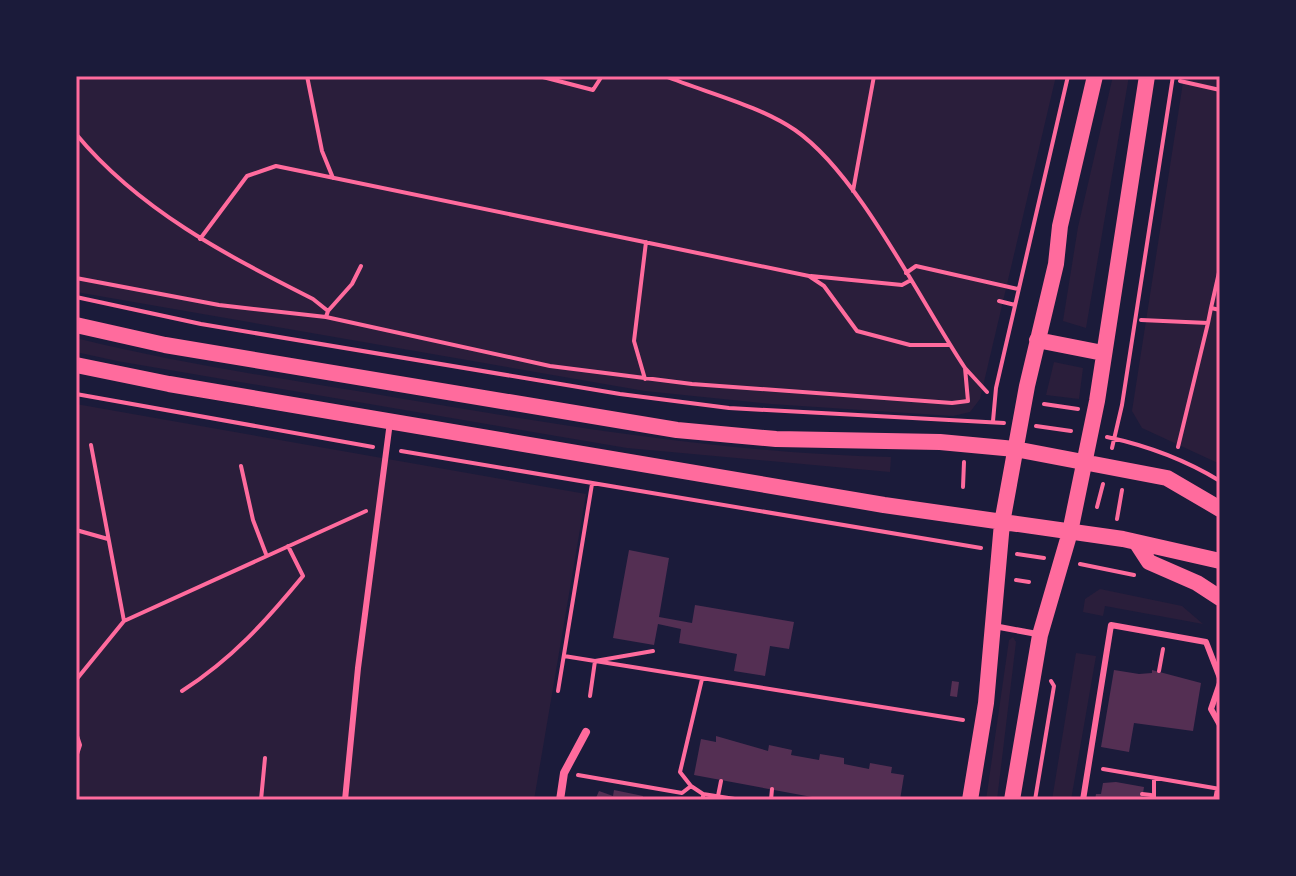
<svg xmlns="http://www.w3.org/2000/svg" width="1296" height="876" viewBox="0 0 1296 876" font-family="Signika,sans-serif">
  <rect width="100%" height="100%" fill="#1b1b3a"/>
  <!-- green -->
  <path fill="#2a1e3b" d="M 76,76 L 1056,76 L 980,399 L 970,412 L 953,416 L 771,404 L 645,391 L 76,292 Z
    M 1113,76 L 1129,76 L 1086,328 L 1063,321 L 1078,227 Z
    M 1184,76 L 1220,76 L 1220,464 L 1142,428 L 1132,411 Z
    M 76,338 C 184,365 294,380 404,399 C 566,426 726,453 891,457 L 890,472 L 627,448 L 117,361 L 76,352 Z
    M 1054,362 L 1083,368 L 1079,399 L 1046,395 Z
    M 76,404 L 586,494 L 534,800 L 76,800 Z
    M 1100,589 L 1182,606 L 1203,624 L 1105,606 L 1103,616 L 1083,612 L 1085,599 Z
    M 1013,637 L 1016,642 L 997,800 L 986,800 L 1009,640 Z
    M 1076,653 L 1096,656 L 1071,800 L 1052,800 Z"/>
  <!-- building -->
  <path fill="#542f53" d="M 629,550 L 669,558 L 659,617 L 692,623 L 695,605 L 794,622 L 789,649 L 770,646 L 765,676 L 734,671 L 737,654 L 679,643 L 681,629 L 658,624 L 654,645 L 613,638 Z
    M 1114,670 L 1139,674 L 1152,673 L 1152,670 L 1201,683 L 1193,731 L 1134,723 L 1129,752 L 1101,747 Z
    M 952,681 L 959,682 L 957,697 L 950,696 Z
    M 716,736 L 768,751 L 769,745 L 792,750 L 791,755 L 819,760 L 820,754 L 844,758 L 844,764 L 869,769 L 870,763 L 892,767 L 891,773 L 904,775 L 900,800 L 828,800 L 694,775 L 701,739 L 716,742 Z
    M 1116,782 L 1144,787 L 1142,800 L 1095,800 L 1096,794 L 1101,794 L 1103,783 Z
    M 614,790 L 643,796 L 642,800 L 595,800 L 599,791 L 613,796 Z"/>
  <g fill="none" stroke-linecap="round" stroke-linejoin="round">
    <!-- path -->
    <path stroke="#ff6b9d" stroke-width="4" d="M 307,76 L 322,151 L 333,178
      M 539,76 L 593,90 L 602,76
      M 665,76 C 707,93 758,105 795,130 C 859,174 920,301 965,368 L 987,392
      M 1180,81 L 1220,90
      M 76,134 C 139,210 226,255 313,299 L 328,311 L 326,317
      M 853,191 L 874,76
      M 200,239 L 247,176 L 276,166 L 809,276 L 824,286 L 857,331 L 910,345 L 950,345
      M 906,273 L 916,266 L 1018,289
      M 811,276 L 902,285 L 911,280
      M 76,278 L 219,305 L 326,317 L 550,366 L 692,384 L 952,403 L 968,401 L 965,368
      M 76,297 L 201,324 L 620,394 L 729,408 L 1004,423
      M 999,301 L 1015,305
      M 1211,308 L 1220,268
      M 328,311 L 352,284 L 361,266
      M 1141,320 L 1208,323 L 1211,308 L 1220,310
      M 645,379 L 634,341 L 646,242
      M 76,394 L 373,447
      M 1044,404 L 1078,409
      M 993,421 L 996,388 L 1068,76
      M 1036,426 L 1071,431
      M 1107,437 C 1149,446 1184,459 1220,481
      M 91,445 L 124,621
      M 1178,447 L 1208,323
      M 1112,448 L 1122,405 L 1173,76
      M 401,451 L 981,548
      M 241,466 L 253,520 L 266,554
      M 963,487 L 964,462
      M 1097,507 L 1103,484
      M 1117,519 L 1122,490
      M 76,530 L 108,539
      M 1017,554 L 1044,558
      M 1080,564 L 1134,575
      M 1016,580 L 1029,582
      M 564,656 L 595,661 L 653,651
      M 1159,671 L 1163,649
      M 76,680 L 124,621 L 366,511
      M 182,691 C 232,659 266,621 303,576 L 288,546
      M 558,691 L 592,484
      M 590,696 L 595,661 L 963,720
      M 76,733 L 80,745 L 76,757
      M 1103,769 L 1220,789
      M 578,775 L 682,793 L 691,786 L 703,794 L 703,800
      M 691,786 L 680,772 L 702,679
      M 703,794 L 741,800
      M 1142,794 L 1151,795
      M 718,796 L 721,781
      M 261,800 L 265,758
      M 771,800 L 772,789
      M 824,800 L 824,799
      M 1035,800 L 1054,686 L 1051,681
      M 1154,800 L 1154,778
      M 1215,800 L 1217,789"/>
    <!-- service -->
    <path stroke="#ff6b9d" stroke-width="6" d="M 994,626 L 1037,634
      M 1220,683 L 1211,709 L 1220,725
      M 345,800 L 358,668 L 390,422
      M 1083,800 L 1111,625 L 1206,642 L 1220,678"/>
    <!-- minor -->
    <path stroke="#ff6b9d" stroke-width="8" d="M 560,800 L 564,773 L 586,732"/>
    <!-- secondary -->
    <path stroke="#ff6b9d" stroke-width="16" d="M 76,325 L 165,345 L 677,430 L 776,439 L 940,442 L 1015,449 L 1167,478 L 1220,509
      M 1037,340 L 1103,353
      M 76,365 L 169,384 L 884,505 L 1123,539 L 1220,561
      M 1136,542 L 1149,562 L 1197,583 L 1220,598
      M 970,800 L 986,703 L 1002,523 L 1027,386 L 1056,264 L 1060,226 L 1095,76
      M 1012,800 L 1040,635 L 1070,532 L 1097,401 L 1147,76"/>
  </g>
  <!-- border -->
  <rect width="1296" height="876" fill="none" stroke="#1b1b3a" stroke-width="156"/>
  <rect x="78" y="78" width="1140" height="720" fill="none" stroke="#ff6b9d" stroke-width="3"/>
</svg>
